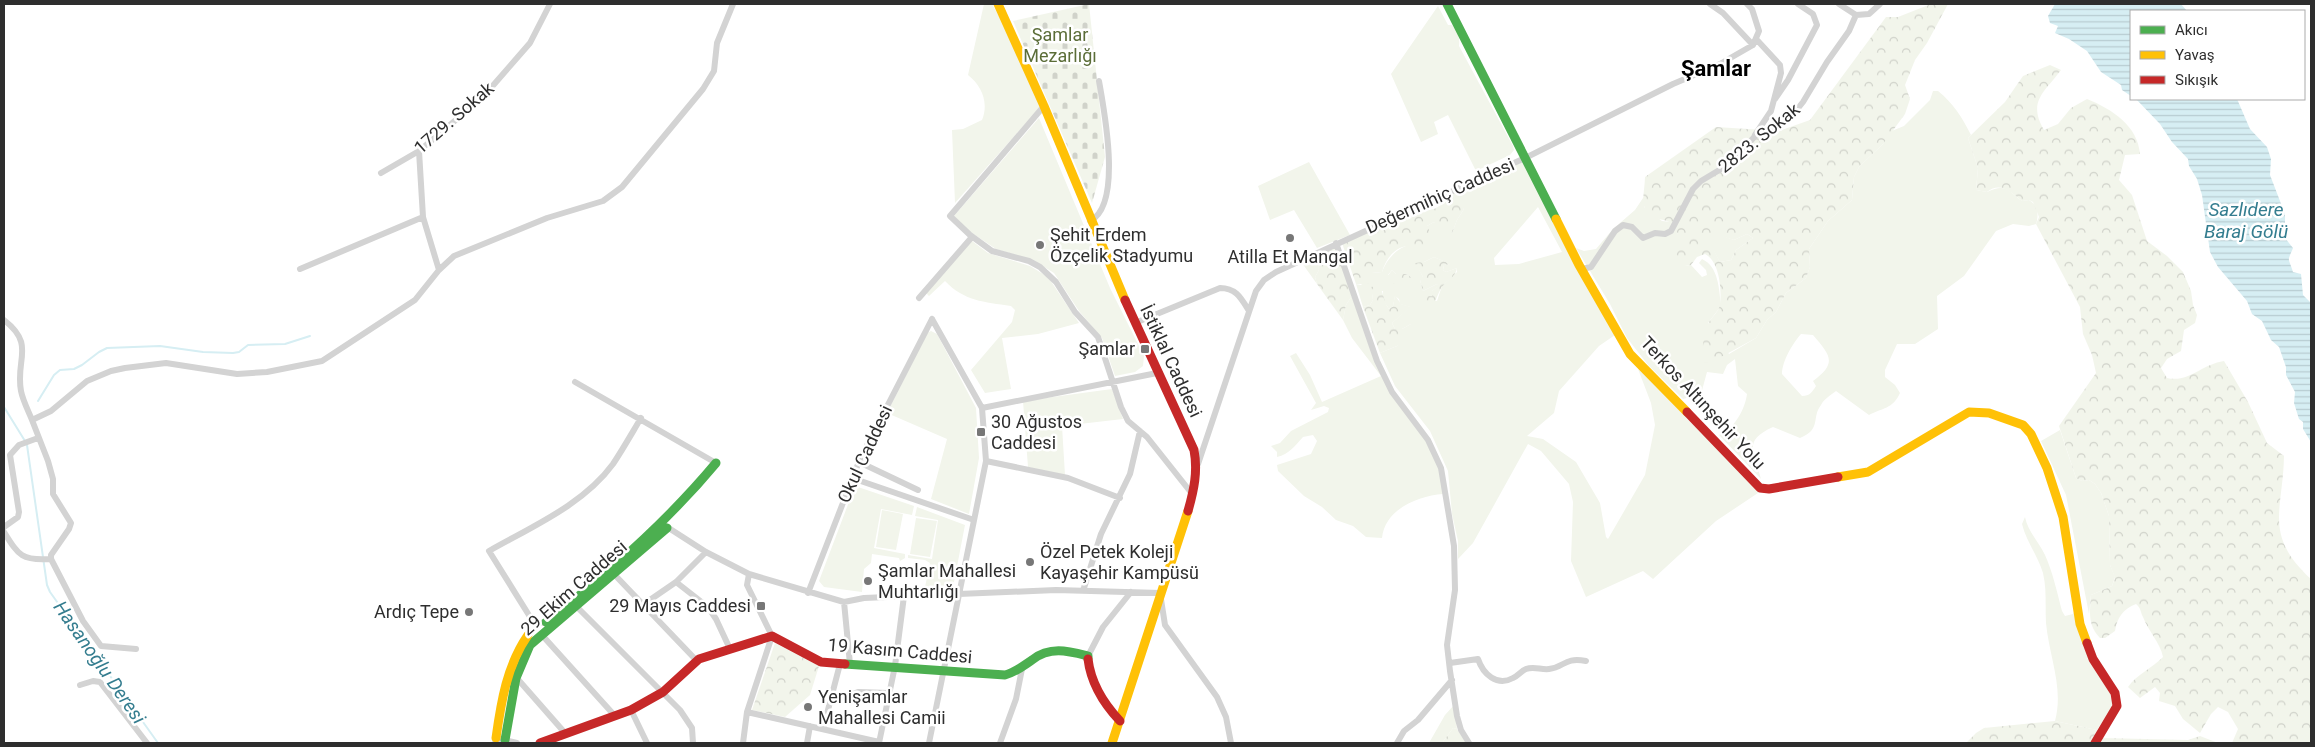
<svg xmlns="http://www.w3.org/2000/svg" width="2315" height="747" viewBox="0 0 2315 747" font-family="Roboto,sans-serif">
  <defs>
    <pattern id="forest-crowns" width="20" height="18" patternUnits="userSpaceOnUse" patternTransform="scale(1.25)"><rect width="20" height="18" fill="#f2f5eb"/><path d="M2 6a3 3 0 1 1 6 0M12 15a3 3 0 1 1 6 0" fill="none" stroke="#d0d2ca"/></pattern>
    <pattern id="cemetery-stones" width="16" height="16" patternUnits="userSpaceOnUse" patternTransform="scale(1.25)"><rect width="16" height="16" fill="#f2f5eb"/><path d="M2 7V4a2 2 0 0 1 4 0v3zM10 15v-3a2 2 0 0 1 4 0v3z" fill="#d0d2ca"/></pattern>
    <pattern id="water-rules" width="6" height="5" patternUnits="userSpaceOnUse" patternTransform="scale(1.25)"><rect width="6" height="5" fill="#d6eef3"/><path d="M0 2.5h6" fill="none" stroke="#b8ccd1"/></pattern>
  </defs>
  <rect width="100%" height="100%" fill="#fff"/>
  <!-- grass -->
  <path fill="#f2f5eb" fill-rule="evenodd" d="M 984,4 L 992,4 L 1009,34 L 1041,106 L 955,203 L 952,130 L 963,129 L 982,120 C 989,103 982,86 968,75 Z
    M 1438,6 L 1448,25 L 1452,25 C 1458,33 1460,37 1459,46 L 1513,146 L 1514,150 L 1510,155 L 1476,171 L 1448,115 L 1434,122 L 1438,134 L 1421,142 L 1391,74 Z
    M 1933,91 L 1938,91 C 1953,103 1962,117 1971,135 L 1968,138 L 1978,168 L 1976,190 L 1987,192 C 2005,183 2008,190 2022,201 L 2029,200 C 2038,205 2039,215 2036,224 L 2029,226 L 2013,224 L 1996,231 L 1964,276 L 1937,296 L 1938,329 L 1915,344 L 1897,344 L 1885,370 L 1885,377 L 1895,385 L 1900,393 C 1893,409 1882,408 1869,415 L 1836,391 C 1831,395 1824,399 1821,405 C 1811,418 1822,429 1800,438 L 1773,427 C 1742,441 1754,452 1761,479 L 1719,435 C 1735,428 1745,409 1747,394 L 1738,386 L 1735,359 L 1727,365 L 1723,374 L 1707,372 L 1701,394 L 1683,399 L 1649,366 L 1627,338 L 1610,304 L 1576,248 L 1584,251 L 1596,249 L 1613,229 L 1635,210 L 1645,195 L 1644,207 L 1662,221 L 1671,222 L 1676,226 L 1685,266 L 1691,265 L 1702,277 L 1707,275 L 1706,270 L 1699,263 L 1702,259 C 1719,267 1719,289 1721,306 L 1708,323 L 1729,354 L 1756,338 L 1767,320 L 1776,312 L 1786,293 L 1806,278 L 1810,267 L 1809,249 L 1828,221 L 1852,200 L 1854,177 L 1859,167 L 1883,144 L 1889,132 L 1904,126 L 1930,100 ZM 1801,334 L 1813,335 C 1830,355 1838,363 1813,381 L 1816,386 C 1812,392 1810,396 1802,396 L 1782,374 C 1782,361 1793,343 1801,334 Z
    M 1039,118 L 1110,288 L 1144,356 L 1143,366 L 1135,372 L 1115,376 L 1102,338 L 1079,311 L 1054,273 L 1033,260 L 996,249 L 969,231 L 954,216 Z
    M 1523,161 L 1615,335 L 1599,346 L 1559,391 L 1554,413 L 1527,436 L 1543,439 L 1576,462 L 1600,503 L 1606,537 L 1608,539 L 1645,475 L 1655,425 L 1651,403 L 1638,369 L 1673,399 L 1687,419 L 1745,473 L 1767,487 L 1716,521 L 1653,579 L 1643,571 L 1586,597 L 1571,561 L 1573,502 L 1569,484 L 1541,451 L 1528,444 L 1473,543 L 1458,559 L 1458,541 L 1452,514 L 1448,471 L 1430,431 L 1395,386 L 1380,353 L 1397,346 L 1411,324 L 1402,329 L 1395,329 L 1392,323 L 1410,307 L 1400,304 L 1399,299 L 1395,296 L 1393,306 L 1389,309 L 1383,300 L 1383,291 L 1372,291 L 1373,300 L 1370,305 L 1363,307 L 1356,284 L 1361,285 L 1372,273 L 1382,272 C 1387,258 1399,246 1413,244 L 1427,226 L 1434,222 L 1452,233 L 1457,220 L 1464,209 L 1453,194 C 1439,208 1427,209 1408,213 ZM 1538,207 L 1562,252 L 1519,264 L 1495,265 L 1494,258 ZM 1434,257 L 1450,264 L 1444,265 L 1443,270 L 1446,272 L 1457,268 L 1457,272 L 1442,286 L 1437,301 L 1415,296 L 1432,296 L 1432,291 L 1439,286 L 1437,284 L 1423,291 L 1420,280 L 1388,275 L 1392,270 L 1396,274 L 1406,274 L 1411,277 L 1423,277 L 1419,269 L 1424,262 Z
    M 1309,162 L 1350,235 L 1317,248 L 1294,210 L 1270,220 L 1258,186 Z
    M 1717,234 L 1734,240 L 1747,234 L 1753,238 L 1736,250 L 1731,260 L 1720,262 L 1709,242 Z
    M 968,238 L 988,253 L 1030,266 L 1048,277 L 1079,323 L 1038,334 L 1002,338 L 1011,389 L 985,393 L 971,370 L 1012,322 L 1015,310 L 1011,306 C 984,302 964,301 945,281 L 929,296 L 923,290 Z
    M 1318,255 L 1319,270 L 1315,277 L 1317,284 L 1302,263 Z
    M 1354,293 L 1367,336 L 1394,391 L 1438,456 L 1443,494 C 1418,496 1385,509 1382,538 L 1366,537 L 1353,526 L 1336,520 L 1322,507 L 1304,496 L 1278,471 L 1277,465 L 1311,454 L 1317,441 L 1313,435 L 1303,437 C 1295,446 1289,454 1277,457 L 1277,452 L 1271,446 L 1280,443 L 1291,431 L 1328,412 L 1329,408 L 1324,406 L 1311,410 L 1316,403 L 1290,356 L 1296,353 L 1310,375 L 1322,402 L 1381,376 L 1352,338 L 1343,320 L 1346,305 Z
    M 931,331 L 937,334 L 976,408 L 979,458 L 969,514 L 931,499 L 947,439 L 887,413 L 927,333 Z
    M 1112,389 L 1123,419 L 1062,426 L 1065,475 L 1028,467 L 1023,401 Z
    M 2060,430 L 2076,478 L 2082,481 L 2089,480 L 2095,484 L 2101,493 L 2109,516 L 2110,565 L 2115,577 L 2112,586 L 2091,595 L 2089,614 L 2066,495 L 2041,441 Z
    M 855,486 L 914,506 L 912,515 L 881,509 L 874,548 L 905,554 L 905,558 L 900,561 L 899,558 L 872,554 L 871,563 L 864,569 L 862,592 L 824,587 L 819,581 Z
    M 917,507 L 965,525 L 954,582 L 948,589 L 937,590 L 925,587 L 930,563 L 925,560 L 908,558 L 908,555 L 932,559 L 938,520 L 915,516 Z
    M 882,510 L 903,514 L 896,550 L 876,547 Z
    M 2025,517 C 2028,532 2039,542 2045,555 C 2053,573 2057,592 2062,611 L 2065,616 L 2073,614 L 2076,609 L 2099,662 C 2109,671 2116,689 2113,703 C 2112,710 2101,723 2097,730 L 2055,721 C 2064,688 2049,656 2046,623 C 2045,606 2047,590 2043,573 C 2038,556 2026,541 2022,524 Z
    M 916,518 L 937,521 L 930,557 L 910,554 Z
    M 1454,705 L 1457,729 L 1453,728 L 1442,743 L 1429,743 L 1445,715 Z"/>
  <!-- forest -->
  <path fill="url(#forest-crowns)" fill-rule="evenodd" d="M 1931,4 L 1948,4 L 1927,43 L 1915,60 L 1905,85 L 1910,99 L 1905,114 L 1883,144 L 1859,167 L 1854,177 L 1852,200 L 1828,221 L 1809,249 L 1810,267 L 1806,278 L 1786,293 L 1776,312 L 1767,320 L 1756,338 L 1710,363 L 1702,363 C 1702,350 1703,336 1708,324 C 1711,317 1720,311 1720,304 C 1722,288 1719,261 1705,254 L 1697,257 L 1691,265 L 1685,266 L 1679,261 L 1673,245 L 1678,235 C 1672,211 1650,227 1644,206 C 1642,198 1645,186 1645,177 L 1716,127 L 1779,131 L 1810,120 L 1886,17 L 1898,17 ZM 1747,234 L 1753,238 L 1736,250 L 1731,260 L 1720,262 L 1710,242 L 1717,235 L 1734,240 Z
    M 2050,65 L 2061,70 C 2045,92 2027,101 2044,130 L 2058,124 L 2071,108 L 2087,99 C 2112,109 2138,126 2140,154 L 2125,155 L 2119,180 L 2132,195 L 2147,241 L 2167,256 L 2183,272 L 2191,291 L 2193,305 L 2197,315 L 2195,323 L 2184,330 L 2181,351 L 2167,359 L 2161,368 L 2167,378 C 2189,383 2202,364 2224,361 L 2248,402 L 2267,443 L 2284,456 C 2283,511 2263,535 2311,579 L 2311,743 L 2232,743 L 2238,729 L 2228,712 L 2218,707 L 2211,714 L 2200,733 L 2183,719 L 2175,706 L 2159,701 L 2160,693 L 2155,687 L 2140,698 L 2128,687 C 2136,675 2152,668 2163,657 C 2160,642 2148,631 2143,617 C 2140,611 2141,608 2136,604 C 2123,609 2117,618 2115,631 L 2105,638 L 2100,638 C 2087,625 2090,611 2091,595 L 2112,586 L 2115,578 L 2110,565 L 2109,516 L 2101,493 L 2095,484 L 2089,480 L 2082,481 L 2076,478 L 2059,426 L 2096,373 L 2092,355 L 2083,334 L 2080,307 L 2036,224 L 2039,217 L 2033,202 L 2029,200 L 2022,201 C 2011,192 2000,181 1987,192 L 1976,190 L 1978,168 L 1968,138 L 2005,102 L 2023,76 Z
    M 1458,189 L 1464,192 L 1460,200 L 1464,209 L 1457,220 L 1452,233 L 1444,233 L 1434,222 L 1427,226 L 1432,236 L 1426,248 C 1405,241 1389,249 1382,272 L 1372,273 L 1372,278 L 1368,284 L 1356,284 L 1342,243 L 1408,213 L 1434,209 L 1443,204 Z
    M 1335,247 L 1354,293 L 1346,305 L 1343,320 L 1317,284 L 1315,277 L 1319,270 L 1318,255 Z
    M 1434,257 L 1451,264 L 1444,265 L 1443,270 L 1446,272 L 1457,268 C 1456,277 1447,280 1442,287 C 1435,298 1439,299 1427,310 L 1415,296 L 1432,296 L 1432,291 L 1438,286 L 1437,284 L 1423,291 L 1420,280 C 1412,286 1399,283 1389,284 L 1385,280 L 1392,270 L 1396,274 L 1406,274 L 1411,277 L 1423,277 L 1415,263 L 1424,262 Z
    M 1379,285 C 1384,293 1383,301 1389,309 L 1393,306 L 1395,295 L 1401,304 L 1411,307 L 1392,323 L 1395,329 L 1402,329 L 1411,324 L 1416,328 L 1397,346 L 1380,353 L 1363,307 L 1370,305 L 1373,300 L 1371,287 Z
    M 775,643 L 819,666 L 810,695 L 785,717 L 752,710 Z
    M 2055,721 L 2097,730 L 2102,738 L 2188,740 L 2200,736 L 2218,743 L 1966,743 L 1976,733 L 1984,728 Z
    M 1453,728 L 1457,729 L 1466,743 L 1442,743 Z"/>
  <!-- cemetery -->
  <path fill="url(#cemetery-stones)" d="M 1089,4 L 1105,157 L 1092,203 L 1013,21 Z"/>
  <!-- water -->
  <path fill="url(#water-rules)" d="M 2055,4 L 2181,4 L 2187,11 L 2131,11 L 2131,96 L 2122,90 L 2121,85 L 2101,72 L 2087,51 L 2069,39 L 2055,33 L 2058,26 L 2050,23 L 2048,16 Z
    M 2136,99 L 2237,99 L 2250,129 L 2267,147 L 2271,159 L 2270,175 L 2285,214 L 2285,238 L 2293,248 C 2287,263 2288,256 2293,272 L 2301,274 L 2303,295 L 2311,303 L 2311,442 L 2303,429 L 2303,422 L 2299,419 L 2294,403 L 2295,392 L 2286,375 L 2286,367 L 2279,347 L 2271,340 L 2262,321 L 2252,314 L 2247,301 L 2218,267 L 2210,252 L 2202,195 L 2197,179 L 2189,166 L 2188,159 L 2172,142 L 2160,124 Z"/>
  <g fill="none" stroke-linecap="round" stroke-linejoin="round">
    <!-- stream -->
    <path stroke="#d6eef3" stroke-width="2" d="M 38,401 L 54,375 L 60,370 L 74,369 L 82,365 L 99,352 L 107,348 L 160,346 L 203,352 L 233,353 L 239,352 L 248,345 L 285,344 L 310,336
      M 4,407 L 25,441
      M 27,445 L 47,585 L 50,592 L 158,743"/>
    <!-- street -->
    <path stroke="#d3d3d3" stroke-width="6" d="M 1710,4 L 1723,13 L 1753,45
      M 1839,4 L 1856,15
      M 1856,15 L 1869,14 L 1880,4
      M 1775,99 L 1788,80 L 1817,25 L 1813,14 L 1798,4
      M 1044,106 L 950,216 L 970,235 L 992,251 L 1029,261 L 1040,267 L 1056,282 L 1075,312 L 1098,337 L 1121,407 L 1128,421 L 1147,437 L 1193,495
      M 1755,135 L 1771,111 L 1781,73 L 1780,65 L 1757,40
      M 419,151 L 423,217 L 439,270
      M 381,173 L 419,151 L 483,97 L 530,43 L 550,4
      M 1090,221 C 1123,205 1104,110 1099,81
      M 1336,243 L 1377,361 L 1392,392 L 1428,440 L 1441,468 L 1454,546 L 1455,590 L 1447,645 L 1450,671 L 1457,716 L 1461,730 L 1469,743
      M 300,269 L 423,217
      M 1582,269 L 1591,267 L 1615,231 L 1623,225 L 1632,227 L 1643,238 L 1655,233 L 1665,234 L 1671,231 L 1693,189 L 1701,181 L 1731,163 L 1756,135 L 1783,123 L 1791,117 L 1803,102 L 1827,62 L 1849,31 L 1856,15
      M 919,298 L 972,237
      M 932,319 L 982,408
      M 4,320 C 36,345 15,359 21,391 C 23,401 28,410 32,420
      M 1135,323 L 1220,288 C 1236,288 1241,298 1249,311
      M 575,382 L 716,463
      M 986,461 L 1068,478 L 1120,498
      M 859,462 L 918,490
      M 1198,464 L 1256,291 L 1264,280 L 1276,272 L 1525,158 L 1673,84 L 1720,64 L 1753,45 L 1759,31 L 1752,9 L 1747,4
      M 852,478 L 974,520
      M 664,525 L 706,552 L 749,574 L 844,602 L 864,598 L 1056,590 L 1160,593 L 1165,625 L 1217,697 L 1226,717 L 1231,743
      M 4,527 L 18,517 L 19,512 L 10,455 L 19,445 L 38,438
      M 4,532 C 19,556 22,561 51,559
      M 611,571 L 697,661
      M 676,582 L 708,607 L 716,619 L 730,649
      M 1083,591 L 1101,534 L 1130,474 L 1140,431
      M 808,593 L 860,459 L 932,319
      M 844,602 L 850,664
      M 573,603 L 680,710 L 692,728 L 693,743
      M 644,604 L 676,582 L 706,552
      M 546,622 L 536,624 L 532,620 L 489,551 C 531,527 583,505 613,464 C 623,449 632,433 641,418
      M 541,634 L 615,716
      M 136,649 L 101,646 L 83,621 L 51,559 L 51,555 L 69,529 L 71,523 L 53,494 L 53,479 L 48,461 L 32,420 L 51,411 L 87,381 L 111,371 L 125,368 L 166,363 L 237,374 L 267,372 L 322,361 L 415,300 L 439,270 L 454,256 L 547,218 L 603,201 L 622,187 L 703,89 L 714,71 L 717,43 L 733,4
      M 1088,656 L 1103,627 L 1131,592
      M 1450,663 L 1478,659 C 1483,674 1497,687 1513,678 C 1518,676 1521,671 1526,669 C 1534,666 1541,670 1549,669 C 1565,667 1564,657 1586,661
      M 515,676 L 565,733
      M 80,685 L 93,681 L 100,682 L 147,743
      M 830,703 L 858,692 L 889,693
      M 631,710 L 647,743
      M 747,712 L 879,742
      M 823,729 L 840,664
      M 495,743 L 496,738 L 517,743
      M 743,743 L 747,712 L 772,636 L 747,585 L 749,574
      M 807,743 L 810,726
      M 879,743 L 895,666 L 904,596
      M 929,743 L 986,461 L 982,408 L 1157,373
      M 1000,743 L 1016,699 L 1022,669
      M 1397,743 L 1404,731 L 1418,720 L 1452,680"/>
    <!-- fast -->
    <path stroke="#4caf50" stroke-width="9" d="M 1447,4 L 1556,219
      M 546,622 C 608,574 666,523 716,463
      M 845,664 L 1005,675 C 1016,672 1023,666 1032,660 C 1050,646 1068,651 1088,656 L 1088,659
      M 505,740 L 516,678 L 530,645 L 667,528"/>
    <!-- slow -->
    <path stroke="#ffc107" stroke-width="9" d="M 998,4 L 1044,106 L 1125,300
      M 1556,219 L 1579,265 L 1630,354 L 1687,412
      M 1838,477 L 1868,472 L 1969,412 L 1989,413 L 2023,425 L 2031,434 L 2047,468 L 2063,517 L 2080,624 L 2087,643
      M 496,738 C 501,702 507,665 528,635
      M 1112,743 L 1188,511"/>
    <!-- jam -->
    <path stroke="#c62828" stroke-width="9" d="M 1125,300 L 1194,450 C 1198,471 1194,490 1188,511
      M 1687,412 L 1760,488 L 1769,489 L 1838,477
      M 2087,643 L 2093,659 L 2115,693 L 2117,706 L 2095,743
      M 1088,659 C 1091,684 1103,703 1120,721
      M 540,743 L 631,710 L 663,692 L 699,659 L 772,636 L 821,662 L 845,664"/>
  </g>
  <!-- markers -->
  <g fill="#777" stroke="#fff" stroke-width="2">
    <circle cx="1290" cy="238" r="5"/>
    <circle cx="1040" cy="245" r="5"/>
    <rect x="1140" y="344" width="10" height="10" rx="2.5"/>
    <rect x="976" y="427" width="10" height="10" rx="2.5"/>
    <circle cx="1030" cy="562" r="5"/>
    <circle cx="868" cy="581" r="5"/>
    <rect x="756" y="601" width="10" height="10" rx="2.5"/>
    <circle cx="469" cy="612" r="5"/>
    <circle cx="808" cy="707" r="5"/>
  </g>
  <g text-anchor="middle" stroke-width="5" stroke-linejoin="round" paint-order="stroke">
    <!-- park labels -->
    <g font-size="18" fill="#5b6d38" stroke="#fff">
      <text x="1060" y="41">Şamlar<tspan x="1060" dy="21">Mezarlığı</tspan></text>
    </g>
    <!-- street labels -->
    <g font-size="18" fill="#2e2e2e" stroke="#fff">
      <text transform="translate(454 118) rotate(-41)" y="6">1729. Sokak</text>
      <text transform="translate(1759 138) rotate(-39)" y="6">2823. Sokak</text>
      <text transform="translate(1440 196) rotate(-24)" y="6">Değermihiç Caddesi</text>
      <text transform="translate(1171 361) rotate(65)" y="6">İstiklal Caddesi</text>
      <text transform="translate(1703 403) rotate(47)" y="6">Terkos Altınşehir Yolu</text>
      <text transform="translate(865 454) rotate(-65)" y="6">Okul Caddesi</text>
      <text transform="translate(574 588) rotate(-41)" y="6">29 Ekim Caddesi</text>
      <text transform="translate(900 651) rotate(5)" y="6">19 Kasım Caddesi</text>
    </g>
    <!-- poi labels -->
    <g font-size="18" fill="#2e2e2e" stroke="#fff" text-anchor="start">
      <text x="1050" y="241">Şehit Erdem<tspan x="1050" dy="21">Özçelik Stadyumu</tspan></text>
      <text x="1290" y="263" text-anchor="middle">Atilla Et Mangal</text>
      <text x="1135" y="355" text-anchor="end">Şamlar</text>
      <text x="991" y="428">30 Ağustos<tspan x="991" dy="21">Caddesi</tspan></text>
      <text x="1040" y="558">Özel Petek Koleji<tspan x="1040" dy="21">Kayaşehir Kampüsü</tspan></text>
      <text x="878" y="577">Şamlar Mahallesi<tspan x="878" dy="21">Muhtarlığı</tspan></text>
      <text x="751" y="612" text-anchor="end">29 Mayıs Caddesi</text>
      <text x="459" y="618" text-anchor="end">Ardıç Tepe</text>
      <text x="818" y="703">Yenişamlar<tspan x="818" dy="21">Mahallesi Camii</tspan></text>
    </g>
    <!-- water labels -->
    <g font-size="19" font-style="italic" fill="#347d8f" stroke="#fff">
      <text x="2246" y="216">Sazlıdere<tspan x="2246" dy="22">Baraj Gölü</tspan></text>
      <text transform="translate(100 662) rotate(55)" y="7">Hasanoğlu Deresi</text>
    </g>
    <!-- district labels -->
    <g font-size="22" font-weight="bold" fill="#000" stroke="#fff">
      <text x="1716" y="76">Şamlar</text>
    </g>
  </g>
  <!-- border -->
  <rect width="2315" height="747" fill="none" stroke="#2e2e2e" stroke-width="10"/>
  <!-- legend -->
  <rect x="2130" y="10" width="175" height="90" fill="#ffffff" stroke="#ababab"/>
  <rect x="2140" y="26" width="25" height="8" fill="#4caf50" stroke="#ababab"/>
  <text x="2175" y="35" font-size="15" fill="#2e2e2e">Akıcı</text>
  <rect x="2140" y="51" width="25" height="8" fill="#ffc107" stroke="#ababab"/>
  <text x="2175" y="60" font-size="15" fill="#2e2e2e">Yavaş</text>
  <rect x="2140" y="76" width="25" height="8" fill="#c62828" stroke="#ababab"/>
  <text x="2175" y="85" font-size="15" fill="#2e2e2e">Sıkışık</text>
</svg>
